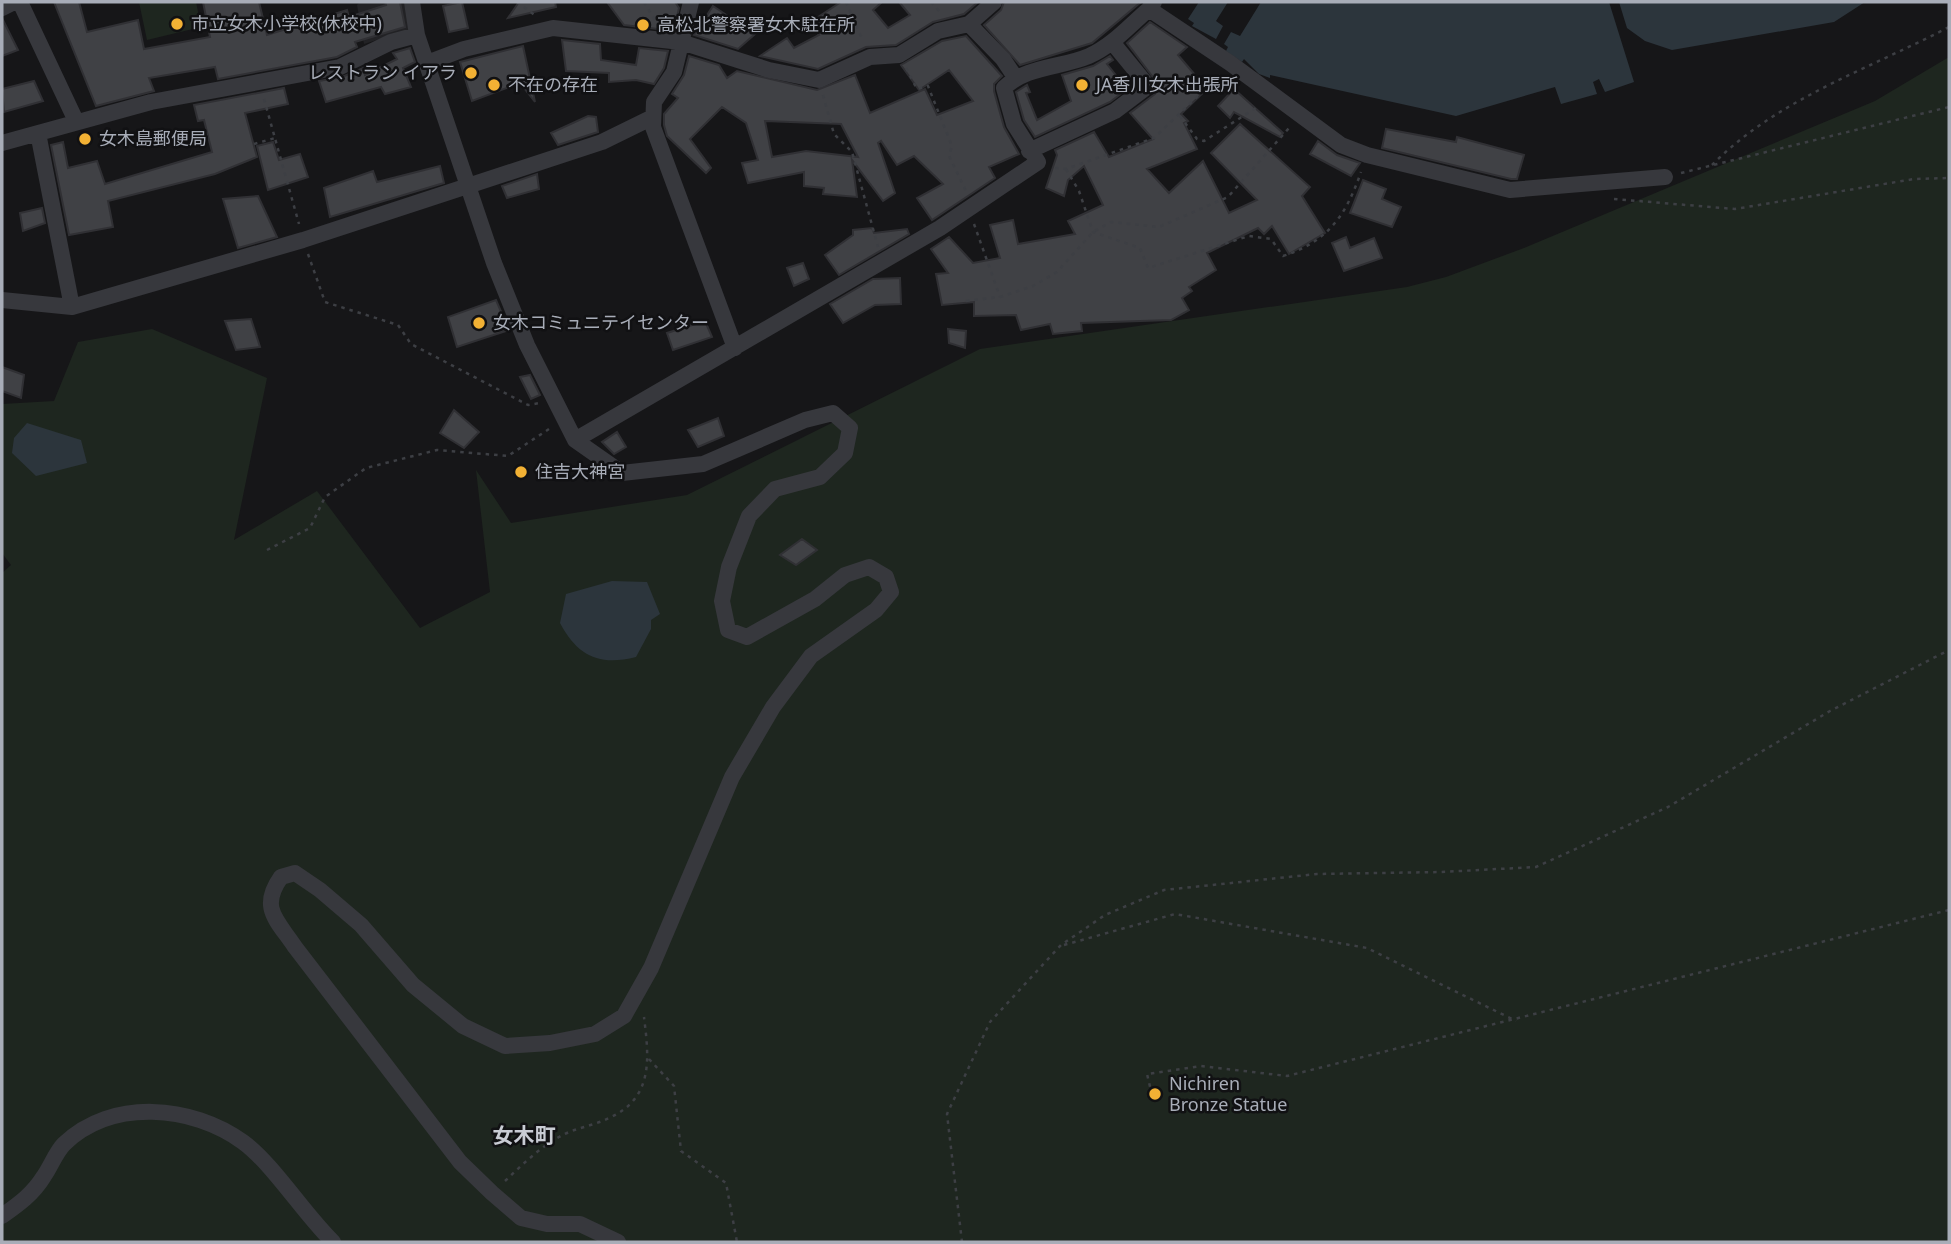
<svg xmlns="http://www.w3.org/2000/svg" width="1951" height="1244" viewBox="0 0 1951 1244" font-family="'Noto Sans','Noto Sans JP',sans-serif">
  <rect width="100%" height="100%" fill="#161618"/>
  <!-- built -->
  <path fill="#222225" d="M 360,2 L 404,2 L 412,29 L 364,44 L 357,5 Z"/>
  <!-- green -->
  <path fill="#1e261f" d="M 139,2 L 196,2 L 201,27 L 147,40 Z
    M 1949,57 L 1949,1242 L 2,1242 L 2,573 L 11,565 L 2,553 L 2,404 L 54,401 L 78,342 L 152,329 L 267,378 L 234,540 L 317,491 L 420,628 L 490,592 L 476,470 L 511,523 L 687,495 L 980,349 L 1407,287 L 1446,277 L 1524,248 L 1875,101 Z"/>
  <!-- water -->
  <path fill="#2c353c" d="M 1199,2 L 1228,2 L 1216,21 L 1223,26 L 1216,39 L 1192,26 L 1194,23 L 1188,19 Z
    M 1261,2 L 1609,2 L 1634,82 L 1605,92 L 1599,79 L 1593,82 L 1597,94 L 1561,104 L 1555,87 L 1456,116 L 1270,75 L 1270,78 L 1259,74 L 1244,59 L 1242,62 L 1226,51 L 1228,47 L 1224,44 L 1231,32 L 1240,36 Z
    M 1619,2 L 1865,2 L 1834,22 L 1672,50 L 1645,41 L 1627,28 Z
    M 27,423 L 81,440 L 87,463 L 36,476 L 12,453 L 14,438 Z
    M 612,581 L 647,582 L 660,614 L 651,620 L 651,629 L 636,657 C 600,666 578,657 560,623 L 566,594 Z"/>
  <!-- building -->
  <path fill="#404145" stroke="#303034" stroke-width="2" fill-rule="evenodd" d="M 54,2 L 79,2 L 87,32 L 138,20 L 144,49 L 210,37 L 203,2 L 259,2 L 267,35 L 347,10 L 349,17 L 386,5 L 385,2 L 400,2 L 405,27 L 355,42 L 357,47 L 337,57 L 218,79 L 215,67 L 149,78 L 154,91 L 96,106 Z
    M 462,2 L 468,28 L 449,32 L 443,6 Z
    M 519,2 L 555,2 L 556,7 L 508,18 Z
    M 607,2 L 675,2 L 679,8 L 677,17 L 658,29 L 624,25 Z
    M 841,2 L 882,2 L 873,10 L 888,28 L 910,15 L 899,2 L 978,2 L 964,14 L 933,22 L 896,45 L 866,47 L 818,69 L 760,56 L 787,38 L 794,48 L 819,35 L 809,23 Z
    M 1004,2 L 1141,2 L 1092,43 L 1020,65 L 984,25 L 1001,10 Z
    M 713,6 L 755,34 L 738,49 L 694,35 Z
    M 2,18 L 18,50 L 2,56 Z
    M 1150,22 L 1187,47 L 1178,55 L 1207,89 L 1181,114 L 1188,121 L 1184,123 L 1197,149 L 1147,169 L 1169,193 L 1203,161 L 1229,213 L 1257,200 L 1211,153 L 1240,124 L 1310,187 L 1302,196 L 1325,233 L 1289,254 L 1272,226 L 1264,234 L 1258,228 L 1207,253 L 1216,270 L 1189,287 L 1192,291 L 1182,298 L 1189,310 L 1171,320 L 1081,323 L 1082,331 L 1053,334 L 1050,324 L 1021,330 L 1016,315 L 974,316 L 974,302 L 942,305 L 936,274 L 948,273 L 931,249 L 949,237 L 973,263 L 1000,258 L 990,225 L 1013,220 L 1018,244 L 1075,234 L 1068,221 L 1103,205 L 1084,166 L 1068,180 L 1064,196 L 1046,188 L 1057,155 L 1055,150 L 1094,132 L 1109,157 L 1153,139 L 1130,113 L 1155,94 L 1158,84 L 1127,43 Z
    M 966,36 L 1002,76 L 994,84 L 994,91 L 1004,127 L 1019,154 L 989,167 L 995,178 L 932,220 L 917,198 L 943,184 L 914,156 L 897,165 L 881,141 L 878,143 L 895,193 L 883,201 L 852,160 L 857,197 L 823,194 L 824,188 L 804,186 L 804,172 L 748,183 L 742,163 L 758,160 L 746,123 L 722,107 L 690,139 L 711,168 L 706,173 L 667,136 L 664,125 L 664,114 L 678,98 L 672,94 L 684,75 L 689,56 L 719,65 L 727,78 L 737,71 L 817,90 L 855,75 L 870,113 L 925,89 L 937,115 L 973,101 L 949,70 L 919,90 L 901,65 L 942,41 ZM 765,121 L 841,124 L 858,157 L 806,151 L 772,157 Z
    M 562,40 L 600,44 L 601,60 L 636,65 L 639,48 L 668,51 L 664,68 L 654,84 L 636,80 L 609,82 L 609,73 L 566,71 Z
    M 523,46 L 535,102 L 520,83 L 472,101 L 460,62 Z
    M 410,48 L 415,62 L 403,68 L 411,87 L 385,94 L 381,87 L 326,102 L 319,81 L 342,77 L 363,68 L 365,75 L 397,59 L 393,53 Z
    M 1110,56 L 1113,60 L 1107,64 L 1127,89 L 1110,102 L 1035,137 L 1024,120 L 1016,92 L 1027,85 L 1030,92 L 1026,93 L 1037,120 L 1071,101 L 1062,75 L 1093,66 Z
    M 34,81 L 43,101 L 4,112 L 2,89 Z
    M 284,88 L 288,104 L 245,113 L 257,157 L 215,174 L 108,201 L 113,227 L 69,235 L 51,145 L 63,142 L 68,168 L 97,161 L 105,184 L 212,152 L 204,120 L 198,121 L 194,105 Z
    M 1234,89 L 1283,133 L 1280,137 L 1234,112 L 1230,118 L 1218,106 Z
    M 588,116 L 596,117 L 598,132 L 558,145 L 551,133 Z
    M 1386,129 L 1456,142 L 1457,137 L 1524,155 L 1517,179 L 1511,179 L 1382,148 Z
    M 1318,141 L 1337,155 L 1360,163 L 1351,176 L 1310,154 Z
    M 273,142 L 279,160 L 300,154 L 308,177 L 268,190 L 257,146 Z
    M 440,166 L 444,183 L 330,217 L 324,188 L 373,171 L 377,182 Z
    M 537,174 L 539,189 L 507,198 L 502,186 Z
    M 1363,180 L 1386,189 L 1382,199 L 1401,207 L 1392,227 L 1350,213 Z
    M 258,196 L 277,237 L 238,248 L 223,199 Z
    M 42,208 L 45,223 L 23,231 L 20,213 Z
    M 872,228 L 874,233 L 907,229 L 909,234 L 839,275 L 825,255 L 853,235 L 853,230 Z
    M 1346,237 L 1350,248 L 1374,238 L 1382,258 L 1344,271 L 1332,243 Z
    M 803,263 L 809,279 L 794,286 L 787,268 Z
    M 900,278 L 901,304 L 875,305 L 843,323 L 830,304 L 873,279 Z
    M 496,300 L 509,330 L 457,347 L 448,317 Z
    M 251,319 L 260,347 L 236,350 L 225,321 Z
    M 705,321 L 712,337 L 673,350 L 667,333 Z
    M 948,329 L 966,331 L 965,348 L 949,343 Z
    M 2,367 L 24,375 L 21,398 L 2,391 Z
    M 530,375 L 540,395 L 531,399 L 520,377 Z
    M 454,410 L 479,432 L 464,448 L 440,433 Z
    M 718,418 L 724,436 L 698,447 L 688,430 Z
    M 617,432 L 626,447 L 614,454 L 602,442 Z
    M 802,539 L 817,550 L 796,565 L 780,555 Z"/>
  <g fill="none" stroke-linecap="round" stroke-linejoin="round">
    <!-- path -->
    <path stroke="#3d3f44" stroke-width="2.5" stroke-dasharray="3.5 5" stroke-linecap="butt" d="M 517,2 L 536,16
      M 644,2 L 656,22
      M 846,2 L 863,41
      M 931,2 L 942,14
      M 906,68 L 917,89 L 928,86 L 952,146 L 949,156 L 966,191
      M 823,95 L 834,134 L 852,152 L 878,247
      M 264,99 L 299,224
      M 1180,116 L 1197,139 L 1204,141 L 1259,106
      M 254,144 L 275,138
      M 1712,165 C 1777,99 1869,69 1949,27
      M 1055,168 L 1066,169 L 1154,138 L 1220,75
      M 1066,169 L 1079,191 L 1093,232 L 1140,248 L 1148,268 L 1249,236 L 1271,239 L 1283,256 C 1329,241 1346,215 1361,172
      M 1681,173 L 1949,107
      M 1614,199 L 1735,209 L 1914,179 L 1949,178
      M 974,224 L 1000,297
      M 308,254 L 325,302 L 398,325 L 411,344 L 528,405 L 540,403
      M 966,301 L 1000,297 L 1033,286 L 1057,272 L 1093,232 L 1111,222 L 1159,227 L 1228,197 L 1289,128
      M 267,550 L 310,528 L 325,497 L 366,468 L 437,450 L 508,456 L 552,427
      M 1064,945 L 1175,914 L 1367,948 L 1516,1021
      M 649,1059 L 674,1086 L 681,1151 L 726,1183 L 737,1242
      M 1152,1095 L 1147,1074 L 1201,1066 L 1287,1076 L 1949,910
      M 505,1181 C 522,1165 538,1149 559,1137 C 574,1128 593,1126 609,1118 C 654,1098 649,1058 644,1017
      M 962,1242 L 947,1114 L 990,1022 L 1061,945 L 1105,915 L 1164,890 L 1317,874 L 1441,872 L 1536,867 L 1668,807 L 1830,711 L 1949,650"/>
    <!-- minor -->
    <path stroke="#37383d" stroke-width="16" d="M 20,2 L 76,121
      M 412,2 L 417,35 L 494,263 L 527,345 L 575,440 L 622,473 L 703,464 L 805,420 L 833,413 L 850,428 L 845,453 L 820,477 L 775,489 L 749,516 L 729,567 L 722,601 L 728,630 L 747,637 L 815,599 L 845,575 L 869,567 L 886,577 L 891,592 L 876,610 L 811,656 L 773,707 L 732,777 L 651,968 L 624,1016 L 595,1034 L 550,1043 L 505,1046 L 463,1026 L 413,985 L 361,925 L 320,890 L 295,873 L 281,877 C 259,908 277,920 295,947 L 460,1162 L 492,1193 L 521,1218 L 547,1224 L 580,1224 L 618,1242
      M 691,2 L 674,72 L 654,102 L 653,127 L 735,348
      M 1154,2 L 1149,9 L 1230,63 L 1341,145 L 1367,155 L 1510,190 L 1665,177
      M 2,8 L 14,2
      M 969,24 L 1003,59 L 1015,77
      M 427,63 L 464,49 L 553,28 L 681,42 L 769,70 L 819,80 L 870,57 L 899,55 L 938,31 L 969,24 L 994,2
      M 38,133 L 72,307
      M 2,143 L 151,102 L 340,67 L 391,42 L 417,35
      M 1029,151 L 1115,111 L 1148,86 L 1112,42
      M 2,300 L 72,307 L 303,240 L 602,142 L 653,117
      M 575,440 L 940,228 L 1038,162 L 1014,124 L 1004,88 C 1026,66 1061,68 1089,56 C 1112,46 1130,25 1149,9
      M 2,1216 C 19,1204 33,1194 44,1176 C 51,1166 56,1152 64,1144 C 112,1098 192,1105 243,1142 C 273,1164 304,1214 333,1242"/>
  </g>
  <!-- markers -->
  <g fill="#f2b134" stroke="#111113" stroke-width="2.5">
    <circle cx="177" cy="24" r="7"/>
    <circle cx="643" cy="25" r="7"/>
    <circle cx="471" cy="73" r="7"/>
    <circle cx="494" cy="85" r="7"/>
    <circle cx="1082" cy="85" r="7"/>
    <circle cx="85" cy="139" r="7"/>
    <circle cx="479" cy="323" r="7"/>
    <circle cx="521" cy="472" r="7"/>
    <circle cx="1155" cy="1094" r="7"/>
  </g>
  <g text-anchor="middle" stroke-width="5" stroke-linejoin="round" paint-order="stroke">
    <!-- poi labels -->
    <g font-size="18" fill="#a8adb8" stroke="#111113" text-anchor="start">
      <text x="191" y="30">市立女木小学校(休校中)</text>
      <text x="657" y="31">高松北警察署女木駐在所</text>
      <text x="457" y="79" text-anchor="end">レストラン イアラ</text>
      <text x="508" y="91">不在の存在</text>
      <text x="1096" y="91">JA香川女木出張所</text>
      <text x="99" y="145">女木島郵便局</text>
      <text x="493" y="329">女木コミュニテイセンター</text>
      <text x="535" y="478">住吉大神宮</text>
      <text x="1169" y="1090">Nichiren<tspan x="1169" dy="21">Bronze Statue</tspan></text>
    </g>
    <!-- quarter labels -->
    <g font-size="21" font-weight="bold" fill="#c9ccd4" stroke="#111113">
      <text x="524" y="1143">女木町</text>
    </g>
  </g>
  <!-- border -->
  <rect width="1951" height="1244" fill="none" stroke="#a8adb8" stroke-width="7"/>
</svg>
